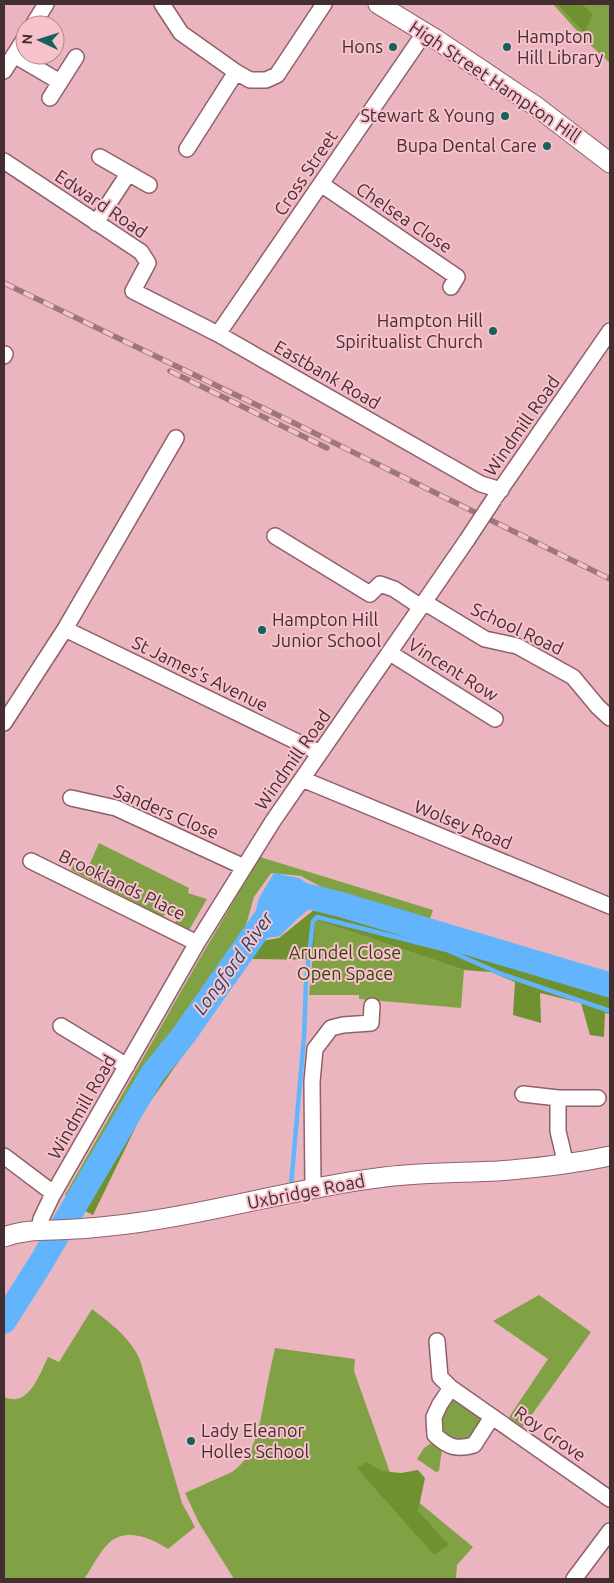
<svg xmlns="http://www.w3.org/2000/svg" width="614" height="1583" viewBox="0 0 614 1583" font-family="Ubuntu,sans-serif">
  <rect width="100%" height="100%" fill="#eab5bf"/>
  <!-- green -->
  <path fill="#80a245" d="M 553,4 L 610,4 L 610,63 L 586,41 Z
    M 99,843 L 189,888 L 188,893 L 207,899 L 189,930 L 175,923 L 177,919 L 166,913 L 163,917 L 71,870 L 73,864 L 87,870 Z
    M 260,857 L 433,910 L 429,922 L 327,890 L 301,876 L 271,873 L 254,897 L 244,932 L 147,1073 L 72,1201 L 65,1195 L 200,958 Z
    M 316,920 L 464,970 L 461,1008 L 359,999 L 359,995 L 309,995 Z
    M 539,1295 L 591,1332 L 523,1427 L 509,1417 L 548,1359 L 493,1321 Z
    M 92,1309 C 111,1324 130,1337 140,1360 L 182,1503 L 195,1527 L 168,1549 C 152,1538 125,1527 109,1543 C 99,1552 92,1568 84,1579 L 4,1579 L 4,1397 C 29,1408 39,1375 48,1357 L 59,1362 Z
    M 275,1348 L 355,1359 L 354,1371 L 393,1481 L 473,1547 L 457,1565 L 456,1579 L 234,1579 L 199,1523 L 185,1493 L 232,1472 C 255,1456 259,1427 264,1402 C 267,1384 271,1366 275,1348 Z
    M 454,1397 L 485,1421 L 470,1441 L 460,1443 L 441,1432 L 440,1418 Z
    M 434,1441 L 442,1449 L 439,1471 L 436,1472 L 417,1459 L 424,1448 Z"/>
  <!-- forest -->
  <path fill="#70912f" d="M 557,4 L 582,4 L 593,15 L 584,32 Z
    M 341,902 L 455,943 L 476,941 L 500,958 L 610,990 L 610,1014 L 605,1013 L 604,1037 L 590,1035 L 581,1003 L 540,993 L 541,1023 L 513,1015 L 515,982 L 491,972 L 464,970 L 316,920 L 313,960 L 251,959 L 143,1112 L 93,1215 L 79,1208 L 129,1118 L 156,1076 L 250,943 L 279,938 L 315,909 Z
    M 367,1462 L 381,1471 L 401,1473 L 418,1470 L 425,1478 L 418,1511 L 449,1545 L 434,1555 L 357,1468 Z"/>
  <!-- water -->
  <path fill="#62b5fc" d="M 274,873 L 299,878 L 339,904 L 313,906 L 297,919 L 280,936 L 248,941 L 259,898 Z"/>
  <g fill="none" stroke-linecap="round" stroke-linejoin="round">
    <!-- stream -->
    <path stroke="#62b5fc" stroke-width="4.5" d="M 291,1186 L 304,1037 L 306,982 L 313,921 L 317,917 L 447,950 L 499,973 L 610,1011"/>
    <!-- river -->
    <path stroke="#62b5fc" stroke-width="25" d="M 306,896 L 339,904 L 610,985
      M 4,1321 L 42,1261 L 153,1073 L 183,1036 L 268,915"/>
    <!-- minor casing -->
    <g stroke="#8f606a" stroke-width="18">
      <path id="minor" d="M 162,4 L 181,33 L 236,72 L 250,80 L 266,80 L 277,75 L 324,4
        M 33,25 L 46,4
        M 14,55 L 60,82
        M 4,71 L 25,38
        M 50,98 L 76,57
        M 187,149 L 236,72
        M 100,157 L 149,185
        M 4,161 L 141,252 L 148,263 L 133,291 L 218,334 L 481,484 L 501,490
        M 321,184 L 457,277 L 451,287
        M 96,223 L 128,174
        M 218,334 L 425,32
        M 4,356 L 5,354
        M 496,496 L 610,331
        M 275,536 L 370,594 L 380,584 L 394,589 L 421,607
        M 424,602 L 485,639 L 517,646 L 573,677 L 598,707 L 610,718
        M 65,629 L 320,753
        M 390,653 L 495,719
        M 4,723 L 65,629 L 176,438
        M 302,779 L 610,906
        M 71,798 L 116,808 L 244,867
        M 31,861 L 197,943
        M 61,1026 L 127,1066
        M 523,1094 L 558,1098 L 598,1098
        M 558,1098 L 558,1131 L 566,1165
        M 4,1156 L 53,1193
        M 313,1188 L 312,1082 L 315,1049 L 331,1028 L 343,1025 L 371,1023 L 372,1006
        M 39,1229 L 41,1219 L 52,1196 L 197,943 L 273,821 L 467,540
        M 437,1341 L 440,1377 L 451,1388 L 610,1499
        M 451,1388 L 440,1404 L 434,1417 L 435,1435 C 448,1447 456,1450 474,1445 L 492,1417
        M 574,1579 L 610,1531"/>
    </g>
    <!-- major casing -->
    <g stroke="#8f606a" stroke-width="21">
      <path id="major" d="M 378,4 L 434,38 L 537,107 L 610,163
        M 4,1237 C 28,1228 50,1231 75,1229 C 98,1228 120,1225 142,1222 C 221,1211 298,1188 377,1178 C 417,1172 457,1173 498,1171 C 536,1168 573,1164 610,1156"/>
    </g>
    <!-- minor -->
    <use href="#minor" stroke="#fff" stroke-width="15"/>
    <!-- major -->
    <use href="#major" stroke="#fff" stroke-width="19"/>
    <!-- rail casing -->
    <g stroke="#9d777e" stroke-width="5.5">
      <path id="rail" d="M 4,283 L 292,422 L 610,579
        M 170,371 L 327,448"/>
    </g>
    <!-- rail -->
    <use href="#rail" stroke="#f8c2cc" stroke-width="4" stroke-dasharray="11" stroke-linecap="butt"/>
    <!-- minor-bridge casing -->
    <g stroke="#8f606a" stroke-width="18" stroke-linecap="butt">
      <path id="minor-bridge" d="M 467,540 L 494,499"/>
    </g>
    <!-- minor-bridge -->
    <use href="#minor-bridge" stroke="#fff" stroke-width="15"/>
  </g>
  <!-- markers -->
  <g fill="#16635c" stroke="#f8c2cc" stroke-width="2">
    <circle cx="393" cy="47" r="5"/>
    <circle cx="507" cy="47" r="5"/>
    <circle cx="505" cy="116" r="5"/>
    <circle cx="547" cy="146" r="5"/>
    <circle cx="493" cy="331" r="5"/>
    <circle cx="262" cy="630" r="5"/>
    <circle cx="191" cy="1441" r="5"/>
  </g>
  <g text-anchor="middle" stroke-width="4" stroke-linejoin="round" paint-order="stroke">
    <!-- poi labels -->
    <g font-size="18" fill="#432e32" stroke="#f8c2cc" text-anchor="end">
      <text x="517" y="43" text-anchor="start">Hampton<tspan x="517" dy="21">Hill Library</tspan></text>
      <text x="383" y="53">Hons</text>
      <text x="495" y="122">Stewart &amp; Young</text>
      <text x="537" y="152">Bupa Dental Care</text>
      <text x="483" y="327">Hampton Hill<tspan x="483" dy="21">Spiritualist Church</tspan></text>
      <text x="272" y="626" text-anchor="start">Hampton Hill<tspan x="272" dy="21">Junior School</tspan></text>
      <text x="201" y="1437" text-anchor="start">Lady Eleanor<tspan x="201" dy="21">Holles School</tspan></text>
    </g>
    <!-- street labels -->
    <g font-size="18" fill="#432e32" stroke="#f8c2cc">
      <text transform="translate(495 82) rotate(34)" y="6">High Street Hampton Hill</text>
      <text transform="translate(306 173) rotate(-56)" y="6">Cross Street</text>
      <text transform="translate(101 204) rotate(34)" y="6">Edward Road</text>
      <text transform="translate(404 218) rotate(34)" y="6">Chelsea Close</text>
      <text transform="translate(327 375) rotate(30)" y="6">Eastbank Road</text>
      <text transform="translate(522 426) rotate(-55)" y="6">Windmill Road</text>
      <text transform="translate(517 629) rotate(25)" y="6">School Road</text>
      <text transform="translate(453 670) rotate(32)" y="6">Vincent Row</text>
      <text transform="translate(200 674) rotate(26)" y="6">St James's Avenue</text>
      <text transform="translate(293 760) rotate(-55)" y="6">Windmill Road</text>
      <text transform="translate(166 812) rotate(23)" y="6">Sanders Close</text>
      <text transform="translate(463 825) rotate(22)" y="6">Wolsey Road</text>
      <text transform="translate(122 885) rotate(26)" y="6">Brooklands Place</text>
      <text transform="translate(82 1107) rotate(-60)" y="6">Windmill Road</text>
      <text transform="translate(306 1192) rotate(-11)" y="6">Uxbridge Road</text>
      <text transform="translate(550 1434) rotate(35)" y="6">Roy Grove</text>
    </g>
    <!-- park labels -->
    <g font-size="18" fill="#324310" stroke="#f8c2cc">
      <text x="345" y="959">Arundel Close<tspan x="345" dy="21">Open Space</tspan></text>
    </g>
    <!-- water labels -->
    <g font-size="19" font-style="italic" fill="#1b476b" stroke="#f8c2cc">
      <text transform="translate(233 963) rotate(-54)" y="7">Longford River</text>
    </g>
  </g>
  <!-- border -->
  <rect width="614" height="1583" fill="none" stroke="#432e32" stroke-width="10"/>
  <!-- north arrow -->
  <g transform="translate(40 40) rotate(274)"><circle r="24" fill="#f8c2cc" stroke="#b0878e"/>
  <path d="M0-4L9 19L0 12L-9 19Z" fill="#16635c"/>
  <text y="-8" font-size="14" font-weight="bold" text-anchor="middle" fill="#432e32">N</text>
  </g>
</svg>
